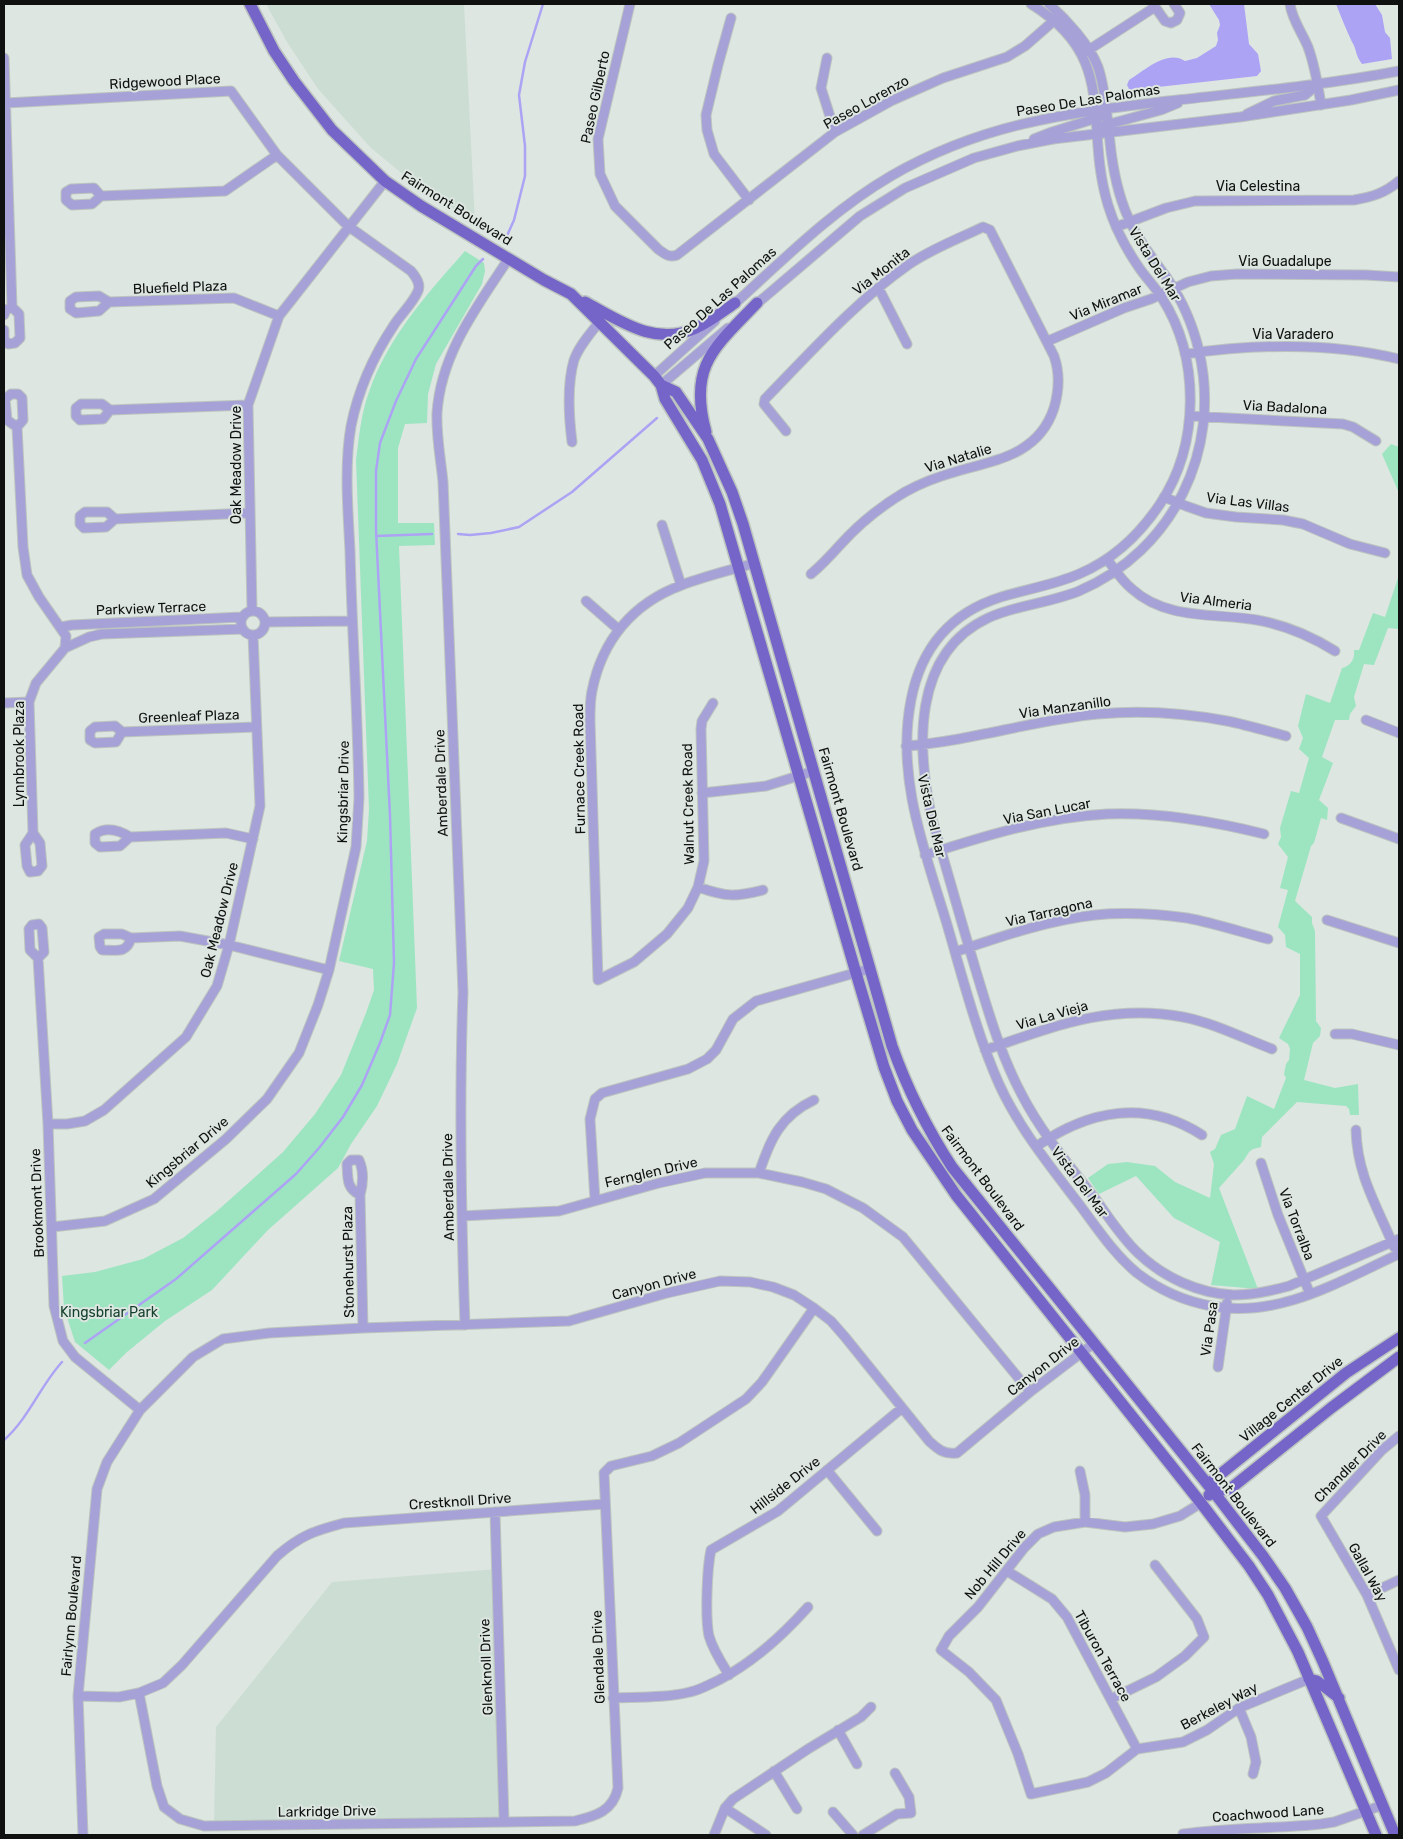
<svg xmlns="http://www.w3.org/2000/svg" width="1403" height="1839" viewBox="0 0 1403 1839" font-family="Rubik,sans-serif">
  <rect width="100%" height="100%" fill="#dde6e1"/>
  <!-- built -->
  <path fill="#ccddd4" d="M 266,4 L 464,4 L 475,222 L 422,190 L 371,148 L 318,89 L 287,42 Z
    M 497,1569 L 504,1822 L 214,1823 L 216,1727 L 332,1582 Z"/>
  <!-- green -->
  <path fill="#9de5c1" d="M 465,251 L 484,263 L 485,271 L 482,284 L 436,364 L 428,394 L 427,423 L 405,424 L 398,448 L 398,523 L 434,523 L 435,545 L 399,546 L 417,1008 L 397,1064 L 377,1106 L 351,1144 L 338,1168 L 268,1230 L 212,1290 L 165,1321 L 127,1352 L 109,1370 L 75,1342 L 64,1308 L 62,1276 L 95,1272 L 143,1259 L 183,1238 L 217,1211 L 283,1152 L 315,1114 L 341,1075 L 366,1013 L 374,990 L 373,969 L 339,961 L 367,841 L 369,810 L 356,460 C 359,437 361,414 369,392 C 388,337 427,294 465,251 Z
    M 1391,444 L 1399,447 L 1399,493 L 1382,454 Z
    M 1399,575 L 1399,629 L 1388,628 L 1374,665 L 1364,664 L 1354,697 L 1356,706 L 1350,714 L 1349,720 L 1335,720 L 1322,757 L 1333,763 L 1319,800 L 1328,808 L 1327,820 L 1321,818 L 1314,843 L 1311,846 L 1295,901 L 1312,917 L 1312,923 L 1315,931 L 1316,1021 L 1321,1028 L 1320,1036 L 1313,1043 L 1304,1080 L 1335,1088 L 1358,1084 L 1359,1115 L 1350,1115 L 1349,1109 L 1346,1106 L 1297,1102 L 1262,1137 L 1261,1147 L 1253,1149 L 1249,1152 L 1244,1160 L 1219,1188 L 1258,1289 L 1211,1285 L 1220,1242 L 1174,1218 L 1136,1176 L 1099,1194 L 1088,1178 L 1108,1164 L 1127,1162 L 1155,1166 L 1175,1182 L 1210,1198 L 1214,1164 L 1210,1152 L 1215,1149 L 1221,1135 L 1235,1129 L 1247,1096 L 1274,1109 L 1286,1078 L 1284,1074 L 1286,1064 L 1289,1060 L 1290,1049 L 1288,1044 L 1279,1038 L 1300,995 L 1300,954 L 1286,947 L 1285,935 L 1278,927 L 1288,890 L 1280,888 L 1288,857 L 1278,844 L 1281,837 L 1280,828 L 1291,791 L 1299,793 L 1309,758 L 1299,749 L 1303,738 L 1298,726 L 1306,694 L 1330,703 L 1342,668 C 1350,666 1355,660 1354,650 L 1359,650 L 1373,613 L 1385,617 Z"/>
  <!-- water -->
  <path fill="#ada3f4" d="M 1209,4 L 1244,4 L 1249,44 L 1258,54 L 1261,71 L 1257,76 L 1131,90 L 1129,89 L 1127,85 L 1129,80 C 1144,71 1167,49 1185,61 L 1197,58 L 1216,46 L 1218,40 L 1217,33 L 1220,25 L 1219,20 Z
    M 1336,4 L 1375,4 L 1382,15 L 1385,32 L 1390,38 L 1392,59 L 1362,64 C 1355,55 1357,50 1352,42 C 1346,29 1341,17 1336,4 Z"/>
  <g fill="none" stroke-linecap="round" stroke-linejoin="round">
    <!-- stream -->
    <path stroke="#ada3f4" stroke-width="2.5" d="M 506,238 L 514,220 L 525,176 L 525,146 L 519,95 L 525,62 L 543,4
      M 458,534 L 470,535 L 491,533 L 519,527 L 572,492 L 657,418
      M 376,536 L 432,534
      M 85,1343 L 176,1279 L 296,1174 L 319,1148 L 343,1117 L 362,1085 L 380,1043 L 390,1015 L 394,963 L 390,816 L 376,530 L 376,471 L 380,443 L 396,401 L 416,359 L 476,266 L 483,259
      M 4,1440 C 29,1418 40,1386 62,1362"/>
    <!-- minor casing -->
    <g stroke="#bcc4bf" stroke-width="11">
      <path id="minor" d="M 630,4 L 598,139 L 600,174 L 615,206 L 658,249 C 665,254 669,258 677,255 L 835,132 L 891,101 L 943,78 L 1007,57 L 1025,46 L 1057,18
        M 1031,4 C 1120,59 1083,122 1108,205 C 1115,228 1126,249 1140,269 C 1147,279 1156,288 1162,298 C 1200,358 1200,444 1160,504 C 1140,534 1112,560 1079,574 C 1054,585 1027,589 1001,597 C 950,613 921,648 911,700 C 896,776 924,849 946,921 C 962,975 976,1032 999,1084 C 1019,1128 1050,1166 1079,1204 C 1097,1228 1114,1254 1137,1273 C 1159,1290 1184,1301 1211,1306 C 1278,1319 1340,1281 1399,1254
        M 1049,4 C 1066,19 1090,45 1098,67 C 1105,87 1106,110 1109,131 C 1111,158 1115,184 1125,210 C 1135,236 1151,256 1167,278 C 1182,300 1193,325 1199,351 C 1222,450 1173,551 1079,591 C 1050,603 1016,605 988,618 C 911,654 917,750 932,819 C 947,870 961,921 976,971 C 989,1014 1001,1056 1022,1095 C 1041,1132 1069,1165 1094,1197 C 1108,1216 1121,1237 1138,1253 C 1163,1277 1199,1294 1234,1295 C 1252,1295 1271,1291 1289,1286 L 1399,1239
        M 1153,4 L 1165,21 L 1171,23 L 1177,20 L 1180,13 L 1174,4
        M 1290,4 C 1292,20 1302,32 1308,47 C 1315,66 1318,85 1321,105
        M 731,18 L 718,65 L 706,115 L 707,130 L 714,154 L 749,200
        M 1084,53 L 1155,7
        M 4,58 L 12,307 L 19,314 L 20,338 L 15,343 L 8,344 L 4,339 L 4,330
        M 827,58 L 821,88 L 835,132
        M 6,103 L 231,91 L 277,155 L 348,226 L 411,271 C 416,277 421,284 418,291 C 413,303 401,314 394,325 C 374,355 358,391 351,426 C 344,467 348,510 350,551 C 352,634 358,716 359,798 L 356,847 L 329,970 L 318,1005 L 299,1053 L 267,1099 L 226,1139 L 154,1199 L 105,1221 L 52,1227
        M 1247,114 L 1274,101 L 1305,95 L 1318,84
        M 1102,126 L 1161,110 L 1178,103
        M 1034,139 L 1052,132 L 1100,117
        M 101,196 L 92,204 L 72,205 L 66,200 L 66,192 L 71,189 L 94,188 L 101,196 L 225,191 L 277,155
        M 1116,227 L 1166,208 L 1195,201 L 1354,200 C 1372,197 1385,193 1399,181
        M 879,289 L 907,344
        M 109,302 L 99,311 L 76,313 L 70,309 L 70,301 L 76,297 L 99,296 L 109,302 L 234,298 L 279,316
        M 753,307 L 860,216 L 905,188 L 974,158 L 1017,146 L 1053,139 L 1240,117 L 1351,100 L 1399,90
        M 730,308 C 781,262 831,211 891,176 C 979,125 1061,114 1159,102 C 1239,93 1320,86 1399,71
        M 4,315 L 6,310 L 12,307
        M 1048,341 L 1124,308 L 1151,299 L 1188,282 L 1211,276 L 1237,274 L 1366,275 L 1399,277
        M 1185,354 C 1256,344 1330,342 1399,359
        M 654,376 L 715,321
        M 661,385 L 728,328
        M 110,410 L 103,419 L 80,420 L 76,416 L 76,408 L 81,404 L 102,404 L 110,410 L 248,405
        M 1190,416 L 1343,424 L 1353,427 L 1376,441
        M 17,427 L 7,420 L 5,399 L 11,394 L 18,394 L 22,398 L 23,420 L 17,427 L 23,547 L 27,575 L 39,597 L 66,636 L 65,648 L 36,683 L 29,702 L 33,833 L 25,845 L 27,866 L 30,872 L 38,871 L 42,866 L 40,843 L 33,833
        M 786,431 L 764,404 L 765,399 C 810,353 854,303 908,265 C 931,249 958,239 983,227 L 990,230 L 1054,356 C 1060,373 1059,391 1054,408 C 1039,454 997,460 958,471 C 940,476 921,483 905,492 C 881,506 859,524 840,545 C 831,555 822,565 811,574
        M 572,442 C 569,418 567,384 574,360 C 579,346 590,334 600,321
        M 1164,497 L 1186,506 L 1206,513 L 1236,517 L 1283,520 L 1303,524 L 1350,544 L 1385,553
        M 115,519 L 106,527 L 84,528 L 80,524 L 80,516 L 85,512 L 107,512 L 115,519 L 249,513
        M 662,525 L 681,585
        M 1107,559 C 1115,570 1122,581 1132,589 C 1166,620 1215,613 1257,620 C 1285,625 1311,636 1335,651
        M 586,601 L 618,629
        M 252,610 L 248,405 L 279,316 L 385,181
        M241 623a12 12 0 1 1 24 0a12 12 0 1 1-24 0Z
        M 265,622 L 352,621
        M 61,627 L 72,625 L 242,617
        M 65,648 L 89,637 L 102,634 L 243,629
        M 4,703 L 29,702
        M 713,703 L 702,721 L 701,729 L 704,861 L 698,887 L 688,908 L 667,934 L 634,962 L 598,980 L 590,721 C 590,711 590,700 592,691 C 602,640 633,603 682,585 C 705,576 731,570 755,563
        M 1366,720 L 1399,733
        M 122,732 L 116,742 L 95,743 L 90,740 L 90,731 L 95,727 L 115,726 L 122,732 L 256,727
        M 906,746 C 971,741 1033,720 1098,714 C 1141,710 1185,713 1227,721 C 1247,725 1267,731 1286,736
        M 702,793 L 766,786 L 814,771
        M 1341,818 L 1399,839
        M 130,837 L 120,846 L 100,847 L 95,843 L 95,834 C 107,826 119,830 130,837 L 226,833 L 253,839
        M 925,855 C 984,836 1045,817 1107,814 C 1160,812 1212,821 1264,834
        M 698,887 C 726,897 735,897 763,890
        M 1327,920 L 1399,943
        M 131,938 C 127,954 116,950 102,950 L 100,947 L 99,937 L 104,934 L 122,934 L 131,938 L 180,936 L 229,945 L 329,970
        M 955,952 C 1000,937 1048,920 1095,915 C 1125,912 1157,914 1187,918 C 1214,923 1241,932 1268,939
        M 38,958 L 30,950 L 29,929 L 32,925 L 39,924 L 42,928 L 44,952 L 38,958 L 48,1124 L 54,1306 L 63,1341 L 75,1357 L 140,1410
        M 1335,1034 L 1352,1034 L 1399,1045
        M 985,1050 C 1052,1027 1110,1003 1183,1017 C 1214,1023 1243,1038 1272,1049
        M 48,1124 L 67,1124 L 85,1121 L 104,1110 L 186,1037 L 217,986 L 229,945 L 260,806 L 253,635
        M 1356,1130 C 1357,1175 1377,1206 1394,1247
        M 1037,1146 C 1089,1110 1146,1099 1202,1135
        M 1261,1163 L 1278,1215 L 1310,1294
        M 759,1173 C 770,1140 780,1116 814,1100
        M 360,1195 C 346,1188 348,1178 347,1164 L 351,1160 L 359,1160 C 364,1171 363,1184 360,1195 L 363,1328
        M 595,1200 L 590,1119 L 595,1099 L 602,1093 L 688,1069 L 707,1059 L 716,1050 L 733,1019 L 756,1001 L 869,969
        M 462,1216 L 559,1211 L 659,1183 L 705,1173 L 759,1173 L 802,1182 L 826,1189 L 863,1208 L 903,1237 L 1030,1392
        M 465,1325 C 461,1214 459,1103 463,992 L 443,482 C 441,461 436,435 437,413 C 441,353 477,307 509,258
        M 1218,1367 L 1227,1303
        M 1399,1436 L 1382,1450 L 1321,1516 L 1367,1595 L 1399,1670
        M 827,1470 L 877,1531
        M 1080,1471 L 1085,1495 L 1085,1522
        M 1201,1503 L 1180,1516 L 1153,1524 L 1125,1527 L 1085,1522 L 1054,1527 L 1038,1534 L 1024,1548 L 978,1607 L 949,1636 L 941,1650 L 969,1672 L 996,1700 L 1018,1754 L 1031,1794 L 1088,1782 L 1106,1773 L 1137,1749 L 1183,1742 L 1207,1730 L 1239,1708 L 1309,1679
        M 495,1512 L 504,1822
        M 1007,1571 L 1052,1599 L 1067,1617 L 1137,1749
        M 1367,1595 L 1399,1580
        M 729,1675 C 721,1662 713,1650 709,1636 C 705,1618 707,1568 711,1550 L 778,1511 L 902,1408
        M 139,1693 L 157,1786 L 164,1807 L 180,1819 L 204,1826 L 575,1821 C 596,1816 613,1811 618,1788 L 604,1473 L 611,1466 L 652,1456 L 679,1443 L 746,1399 L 762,1382 L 814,1308
        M 78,1696 L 119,1697 L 139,1693 L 163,1683 L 182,1665 L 277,1556 C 301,1535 314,1531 344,1523 L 605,1504
        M 613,1698 C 639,1697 666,1698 690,1692 C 700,1690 710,1684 719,1680 C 754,1662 782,1636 808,1607
        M 1111,1699 L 1156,1677 L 1185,1656 L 1204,1637 L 1197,1619 L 1155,1565
        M 1239,1708 L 1251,1737 L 1256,1762 L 1253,1774
        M 838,1730 L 857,1764
        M 774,1771 L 797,1809
        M 725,1808 L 766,1835
        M 833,1812 L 853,1835
        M 83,1835 L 78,1696 L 97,1489 L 107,1462 L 140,1410 L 193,1357 L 223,1339 L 269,1333 L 363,1328 L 569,1321 L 667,1293 L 720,1281 L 750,1282 L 773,1287 L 794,1295 L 814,1308 L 831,1321 L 845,1337 L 929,1441 C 938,1449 944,1455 957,1453 L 1030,1392 L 1093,1344
        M 714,1835 L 725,1808 L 733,1799 L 808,1749 L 861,1717 L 871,1707
        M 863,1835 L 897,1814 L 911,1813 L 909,1797 L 895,1773
        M 1183,1835 L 1183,1834 C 1229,1827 1275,1829 1321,1824 L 1334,1822 L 1383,1805"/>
    </g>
    <!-- major casing -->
    <g stroke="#bcc4bf" stroke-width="14">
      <path id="major" d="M 250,4 L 274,51 L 294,81 L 332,130 L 385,181 L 421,206 L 544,280 L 571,294 L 654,376 L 661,385 L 665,399 L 702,460 L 720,504 L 856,973 L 884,1067 L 897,1101 L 912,1130 L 956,1195 L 1201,1503 L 1249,1566 L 1268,1595 L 1298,1652 L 1376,1835
        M 585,302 C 620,321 656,347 696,328 C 710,322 723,311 735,303
        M 661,385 L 676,392 L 708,439 L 732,492 L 743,524 L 892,1046 C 908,1091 926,1127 952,1167 L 1213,1491 L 1263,1556 L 1285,1588 L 1307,1627 L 1323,1662 L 1395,1835
        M 706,432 C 688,366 714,348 757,303
        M 1213,1491 L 1212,1481 L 1346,1373 L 1399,1338
        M 1209,1495 L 1213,1491 L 1230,1489 L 1331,1408 L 1399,1357
        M 1309,1679 L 1317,1681 L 1339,1698"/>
    </g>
    <!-- minor -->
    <use href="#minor" stroke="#a6a1d7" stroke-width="9"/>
    <!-- major -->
    <use href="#major" stroke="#7665c8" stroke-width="11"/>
  </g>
  <g text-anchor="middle" stroke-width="4" stroke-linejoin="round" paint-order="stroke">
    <!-- street labels -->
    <g font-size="14" fill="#0e110f" stroke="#dde6e1">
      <text transform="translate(165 81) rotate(-3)" y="5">Ridgewood Place</text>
      <text transform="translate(595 97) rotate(-78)" y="5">Paseo Gilberto</text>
      <text transform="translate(1088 100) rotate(-9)" y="5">Paseo De Las Palomas</text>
      <text transform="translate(866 102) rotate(-29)" y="5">Paseo Lorenzo</text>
      <text x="1258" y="191">Via Celestina</text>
      <text transform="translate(457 208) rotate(32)" y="5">Fairmont Boulevard</text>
      <text x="1285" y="266">Via Guadalupe</text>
      <text transform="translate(1155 264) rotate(58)" y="5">Vista Del Mar</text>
      <text transform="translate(881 271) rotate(-38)" y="5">Via Monita</text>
      <text transform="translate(180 287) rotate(-2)" y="5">Bluefield Plaza</text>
      <text transform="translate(720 298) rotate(-42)" y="5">Paseo De Las Palomas</text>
      <text transform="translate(1106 302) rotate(-22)" y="5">Via Miramar</text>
      <text x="1293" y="339">Via Varadero</text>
      <text transform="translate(1285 407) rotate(3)" y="5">Via Badalona</text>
      <text transform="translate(958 458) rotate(-17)" y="5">Via Natalie</text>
      <text transform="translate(236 465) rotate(-90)" y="5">Oak Meadow Drive</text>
      <text transform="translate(1248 502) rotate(7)" y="5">Via Las Villas</text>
      <text transform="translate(1216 601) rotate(7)" y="5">Via Almeria</text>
      <text transform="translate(151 608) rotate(-2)" y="5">Parkview Terrace</text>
      <text transform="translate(1065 707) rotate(-8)" y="5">Via Manzanillo</text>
      <text transform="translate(189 716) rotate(-2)" y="5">Greenleaf Plaza</text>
      <text transform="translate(19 754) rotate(-90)" y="5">Lynnbrook Plaza</text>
      <text transform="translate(579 769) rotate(-91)" y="5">Furnace Creek Road</text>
      <text transform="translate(441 783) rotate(-92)" y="5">Amberdale Drive</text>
      <text transform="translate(343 792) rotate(-89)" y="5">Kingsbriar Drive</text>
      <text transform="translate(688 804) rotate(-91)" y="5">Walnut Creek Road</text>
      <text transform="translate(841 809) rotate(74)" y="5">Fairmont Boulevard</text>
      <text transform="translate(1047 811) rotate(-11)" y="5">Via San Lucar</text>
      <text transform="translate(932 816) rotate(77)" y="5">Vista Del Mar</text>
      <text transform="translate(1049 912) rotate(-13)" y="5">Via Tarragona</text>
      <text transform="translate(219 920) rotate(-76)" y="5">Oak Meadow Drive</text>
      <text transform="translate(1052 1015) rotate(-16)" y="5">Via La Vieja</text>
      <text transform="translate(187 1152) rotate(-40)" y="5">Kingsbriar Drive</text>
      <text transform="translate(651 1172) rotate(-13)" y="5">Fernglen Drive</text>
      <text transform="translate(983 1178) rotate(53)" y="5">Fairmont Boulevard</text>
      <text transform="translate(1080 1182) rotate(53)" y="5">Vista Del Mar</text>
      <text transform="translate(448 1187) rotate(-91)" y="5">Amberdale Drive</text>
      <text transform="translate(37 1203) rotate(-92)" y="5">Brookmont Drive</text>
      <text transform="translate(1297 1224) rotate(69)" y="5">Via Torralba</text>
      <text transform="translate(348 1262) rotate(-91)" y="5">Stonehurst Plaza</text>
      <text transform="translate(654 1284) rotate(-15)" y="5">Canyon Drive</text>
      <text transform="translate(1209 1329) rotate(-82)" y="5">Via Pasa</text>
      <text transform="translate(1043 1366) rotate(-38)" y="5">Canyon Drive</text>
      <text transform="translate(1291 1399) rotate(-39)" y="5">Village Center Drive</text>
      <text transform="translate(1350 1466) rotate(-45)" y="5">Chandler Drive</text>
      <text transform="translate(785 1485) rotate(-38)" y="5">Hillside Drive</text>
      <text transform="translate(1234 1495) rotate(52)" y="5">Fairmont Boulevard</text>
      <text transform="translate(460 1501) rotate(-4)" y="5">Crestknoll Drive</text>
      <text transform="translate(995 1564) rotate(-50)" y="5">Nob Hill Drive</text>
      <text transform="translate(1368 1572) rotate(61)" y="5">Gallal Way</text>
      <text transform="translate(71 1616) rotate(-85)" y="5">Fairlynn Boulevard</text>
      <text transform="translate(1103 1656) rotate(61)" y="5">Tiburon Terrace</text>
      <text transform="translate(598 1657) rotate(-92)" y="5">Glendale Drive</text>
      <text transform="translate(486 1667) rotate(-92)" y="5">Glenknoll Drive</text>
      <text transform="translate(1219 1706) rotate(-28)" y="5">Berkeley Way</text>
      <text transform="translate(327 1811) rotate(-1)" y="5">Larkridge Drive</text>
      <text transform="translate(1268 1813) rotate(-4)" y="5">Coachwood Lane</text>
    </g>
    <!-- park labels -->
    <g font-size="14" fill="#16412e" stroke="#dde6e1">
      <text x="109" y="1317">Kingsbriar Park</text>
    </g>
  </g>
  <!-- border -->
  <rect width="1403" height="1839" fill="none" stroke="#0e110f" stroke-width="10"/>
</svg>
